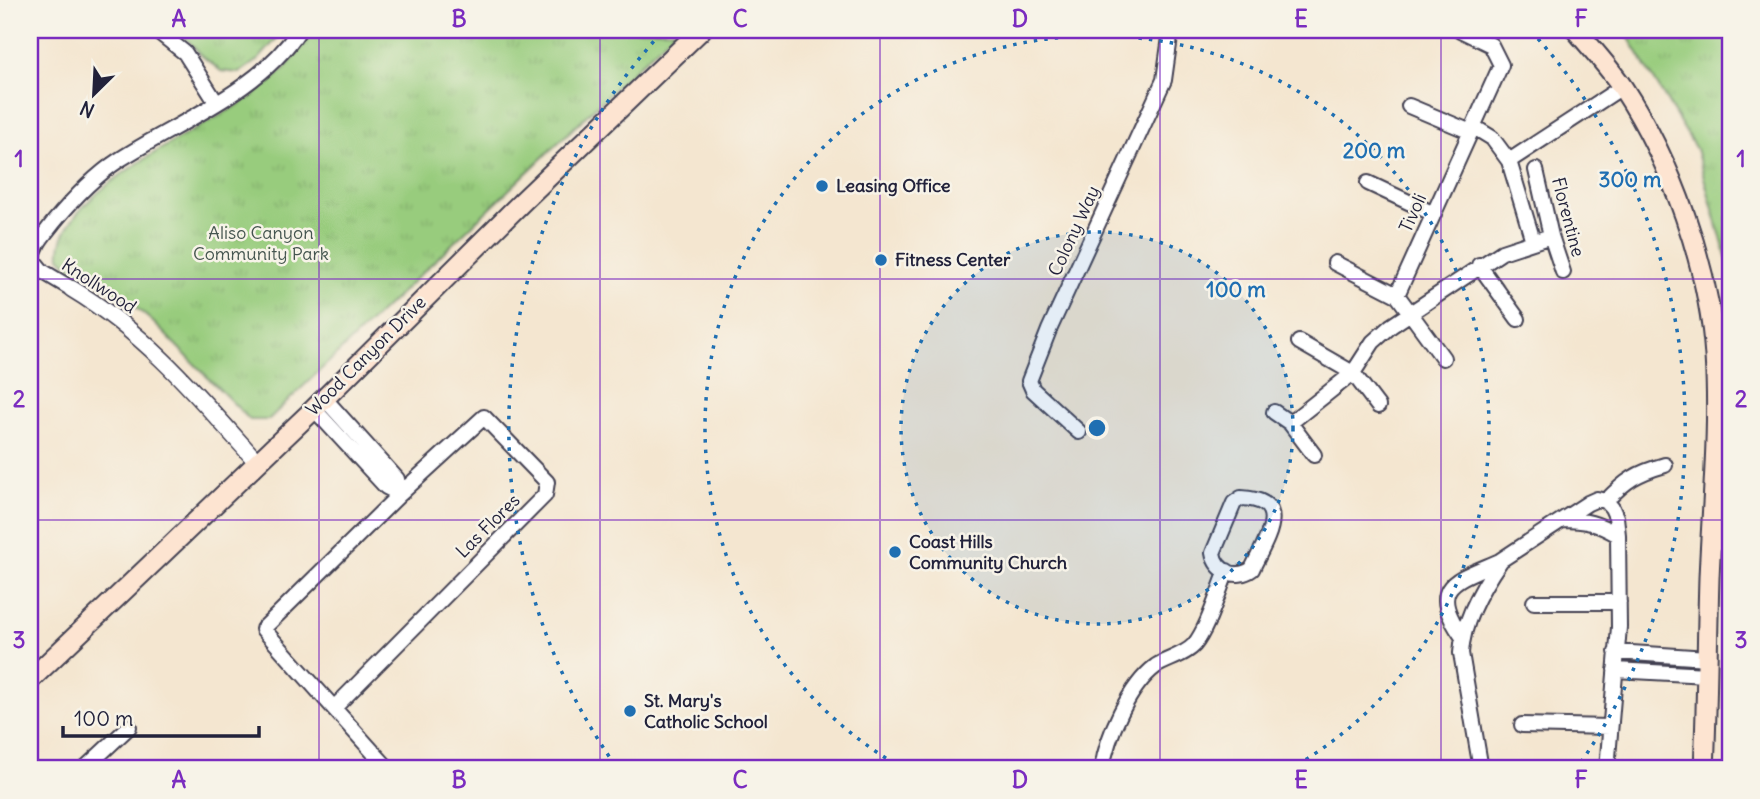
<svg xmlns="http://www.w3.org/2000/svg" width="1760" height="799" viewBox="0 0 1760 799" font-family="Delius,sans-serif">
  <defs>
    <pattern id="park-tufts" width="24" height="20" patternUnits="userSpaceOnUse" patternTransform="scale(1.75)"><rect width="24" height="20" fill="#98cc7d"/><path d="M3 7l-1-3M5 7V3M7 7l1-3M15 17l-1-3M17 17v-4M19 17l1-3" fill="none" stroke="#83af6d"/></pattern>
  </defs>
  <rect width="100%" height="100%" fill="#f7f3e8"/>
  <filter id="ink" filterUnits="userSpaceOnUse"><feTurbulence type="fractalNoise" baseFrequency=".0143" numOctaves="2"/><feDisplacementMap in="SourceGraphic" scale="14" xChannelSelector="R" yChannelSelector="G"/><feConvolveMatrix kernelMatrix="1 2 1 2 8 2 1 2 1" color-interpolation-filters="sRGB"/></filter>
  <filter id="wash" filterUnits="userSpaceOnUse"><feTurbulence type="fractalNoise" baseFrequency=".00686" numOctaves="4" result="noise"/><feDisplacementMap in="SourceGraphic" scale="28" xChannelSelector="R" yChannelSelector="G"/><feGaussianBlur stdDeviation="1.57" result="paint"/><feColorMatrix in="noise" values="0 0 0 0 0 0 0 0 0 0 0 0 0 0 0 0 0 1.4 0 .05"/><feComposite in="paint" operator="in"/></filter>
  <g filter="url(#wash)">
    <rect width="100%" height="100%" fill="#f4e6d0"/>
    <!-- park -->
    <path fill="url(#park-tufts)" stroke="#5d775c" stroke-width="2" d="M 178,30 L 284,30 L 259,59 L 239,73 L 221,71 L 202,56 Z
      M 313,30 L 676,30 L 268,420 L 250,420 L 153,322 L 127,300 L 68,265 L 60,257 C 54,193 205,128 251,97 C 276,80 298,56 313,30 Z
      M 1624,30 L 1730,30 L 1730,270 L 1696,149 Z"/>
  </g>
  <g filter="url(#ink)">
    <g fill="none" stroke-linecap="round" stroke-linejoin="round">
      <!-- minor casing -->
      <g stroke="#423f51" stroke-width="18">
        <path id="minor" d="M 156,30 L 185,53 L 216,102
          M 1409,106 L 1471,132
          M 1474,127 L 1492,138 L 1509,161
          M 1536,170 L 1551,236 L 1563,272
          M 1368,183 L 1434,214
          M 1533,241 L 1509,161 L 1622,87
          M 1335,263 L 1397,295
          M 1479,265 L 1518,319
          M 72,289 L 42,271 L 33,260 C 34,244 44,235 53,223 C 72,200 93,177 119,160 C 179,121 259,92 299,30
          M 1299,342 L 1353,373 L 1378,406
          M 1443,358 L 1397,295 L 1501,65 L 1491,45 L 1460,30
          M 324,398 L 397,479 L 400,494
          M 314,409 L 386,487 L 400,494
          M 1274,412 L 1290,423 L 1314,455
          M 1290,423 L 1353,373 L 1373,342 L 1391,326 L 1502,252 L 1551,236
          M 1079,432 L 1033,390 L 1029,381 L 1049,330 L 1164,80 L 1171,30
          M 1241,498 C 1294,500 1265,541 1252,569 C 1237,580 1216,572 1213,553 L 1234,503 Z
          M 1606,501 C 1626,480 1637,473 1665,465
          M 1562,520 C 1586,520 1597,523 1618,535
          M 1534,602 L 1619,602
          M 1462,636 C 1426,585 1456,580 1500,561
          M 1616,652 L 1708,658
          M 1615,670 L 1707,675
          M 334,708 L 545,495 L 547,482 L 484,417 L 400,494 L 263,629 L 373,752 L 385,765
          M 1522,725 L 1610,727
          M 84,769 L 129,727
          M 1102,769 C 1107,736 1129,686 1156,666 C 1167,659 1185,655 1194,645 C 1208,628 1218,592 1227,571
          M 1481,769 L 1461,653 C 1463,620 1482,587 1501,560 L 1588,503 L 1597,499 L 1606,501 L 1612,508 L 1616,517 L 1618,535 L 1619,627 L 1607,769"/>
      </g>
      <!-- tertiary casing -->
      <g stroke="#423f51" stroke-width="19">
        <path id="tertiary" d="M 72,289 C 147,334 200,398 257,462"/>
      </g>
      <!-- secondary casing -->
      <g stroke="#423f51" stroke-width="23">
        <path id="secondary" d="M 1576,30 C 1592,49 1609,67 1623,88 C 1672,163 1709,266 1715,356 C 1720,430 1712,504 1709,578 C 1707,642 1707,706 1704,769
          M 30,680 L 314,409 L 522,202 L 701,30"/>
      </g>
      <!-- minor -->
      <use href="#minor" stroke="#fff" stroke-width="14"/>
      <!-- tertiary -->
      <use href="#tertiary" stroke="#fff" stroke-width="16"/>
      <!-- secondary -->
      <use href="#secondary" stroke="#fde4d1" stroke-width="19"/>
    </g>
  </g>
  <!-- grid -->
  <path fill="none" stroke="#7b2cbf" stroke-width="2" stroke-opacity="0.55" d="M 319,30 L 319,769M 600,30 L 600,769M 880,30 L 880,769M 1160,30 L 1160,769M 1441,30 L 1441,769M 30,279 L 1730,279M 30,520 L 1730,520"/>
  <!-- distance rings -->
  <circle cx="1097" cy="428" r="196" fill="#1f6fb2" fill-opacity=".12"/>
  <g fill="none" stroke="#1f6fb2" stroke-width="3.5" stroke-dasharray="3.5 7">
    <circle cx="1097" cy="428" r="196"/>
    <path d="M904 769A392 392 0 1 1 1290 769"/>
    <path d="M615 765A588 588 0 0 1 663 31M1531 31A588 588 0 0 1 1579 765"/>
  </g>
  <!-- markers -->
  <g fill="#1f6fb2" stroke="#f7f3e8" stroke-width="2.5">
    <circle cx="822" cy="186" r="7"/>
    <circle cx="881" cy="260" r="7"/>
    <circle cx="895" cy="552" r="7"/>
    <circle cx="630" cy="711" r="7"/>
  </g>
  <g text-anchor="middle" stroke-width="5" stroke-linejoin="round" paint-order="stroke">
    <!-- poi labels -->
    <g font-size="18" font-weight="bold" fill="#22223b" stroke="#f7f3e8" text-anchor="start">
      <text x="836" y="192">Leasing Office</text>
      <text x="895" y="266">Fitness Center</text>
      <text x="909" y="548">Coast Hills<tspan x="909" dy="21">Community Church</tspan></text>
      <text x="644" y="707">St. Mary's<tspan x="644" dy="21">Catholic School</tspan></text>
    </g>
    <!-- street labels -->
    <g font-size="18" fill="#22223b" stroke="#f7f3e8">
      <text transform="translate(1413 213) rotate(-66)" y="6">Tivoli</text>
      <text transform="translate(1568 217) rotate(75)" y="6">Florentine</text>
      <text transform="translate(1074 231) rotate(-65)" y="6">Colony Way</text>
      <text transform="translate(99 286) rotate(33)" y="6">Knollwood</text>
      <text transform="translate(366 356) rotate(-45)" y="6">Wood Canyon Drive</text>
      <text transform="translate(488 526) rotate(-45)" y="6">Las Flores</text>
    </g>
    <!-- park labels -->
    <g font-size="18" fill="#45554f" stroke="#f7f3e8">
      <text x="261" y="239">Aliso Canyon<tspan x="261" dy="21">Community Park</tspan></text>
    </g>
  </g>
  <circle cx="1097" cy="428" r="10" fill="#1f6fb2" stroke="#f7f3e8" stroke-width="3.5"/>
  <g font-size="21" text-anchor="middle" font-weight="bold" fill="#1f6fb2" stroke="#f7f3e8" stroke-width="5" stroke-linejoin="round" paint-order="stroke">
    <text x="1374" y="158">200 m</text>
    <text x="1630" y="187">300 m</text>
    <text x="1236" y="297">100 m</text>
  </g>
  <!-- margin -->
  <rect width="1760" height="799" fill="none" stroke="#f7f3e8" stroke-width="77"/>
  <!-- north arrow -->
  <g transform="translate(94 94) rotate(204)" stroke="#f7f3e8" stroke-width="5" paint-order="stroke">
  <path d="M0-5L12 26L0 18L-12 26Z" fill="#22223b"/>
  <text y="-10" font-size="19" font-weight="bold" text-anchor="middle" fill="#22223b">N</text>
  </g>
  <!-- scale -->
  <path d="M63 726v10h196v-10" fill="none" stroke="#22223b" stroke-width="3.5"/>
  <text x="74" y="726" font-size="21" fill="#22223b" stroke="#f7f3e8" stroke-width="5" paint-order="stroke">100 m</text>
  <rect x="38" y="38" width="1684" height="722" fill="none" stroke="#7b2cbf" stroke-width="2.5"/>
  <g font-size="23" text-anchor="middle" font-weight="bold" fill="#7b2cbf">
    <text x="179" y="27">A</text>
    <text x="459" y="27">B</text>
    <text x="740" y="27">C</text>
    <text x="1020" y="27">D</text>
    <text x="1301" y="27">E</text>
    <text x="1581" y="27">F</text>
    <text x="19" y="167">1</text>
    <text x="1741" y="167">1</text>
    <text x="19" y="407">2</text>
    <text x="1741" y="407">2</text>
    <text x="19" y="648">3</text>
    <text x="1741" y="648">3</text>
    <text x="179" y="788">A</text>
    <text x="459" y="788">B</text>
    <text x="740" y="788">C</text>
    <text x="1020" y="788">D</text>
    <text x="1301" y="788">E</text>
    <text x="1581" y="788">F</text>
  </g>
</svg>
